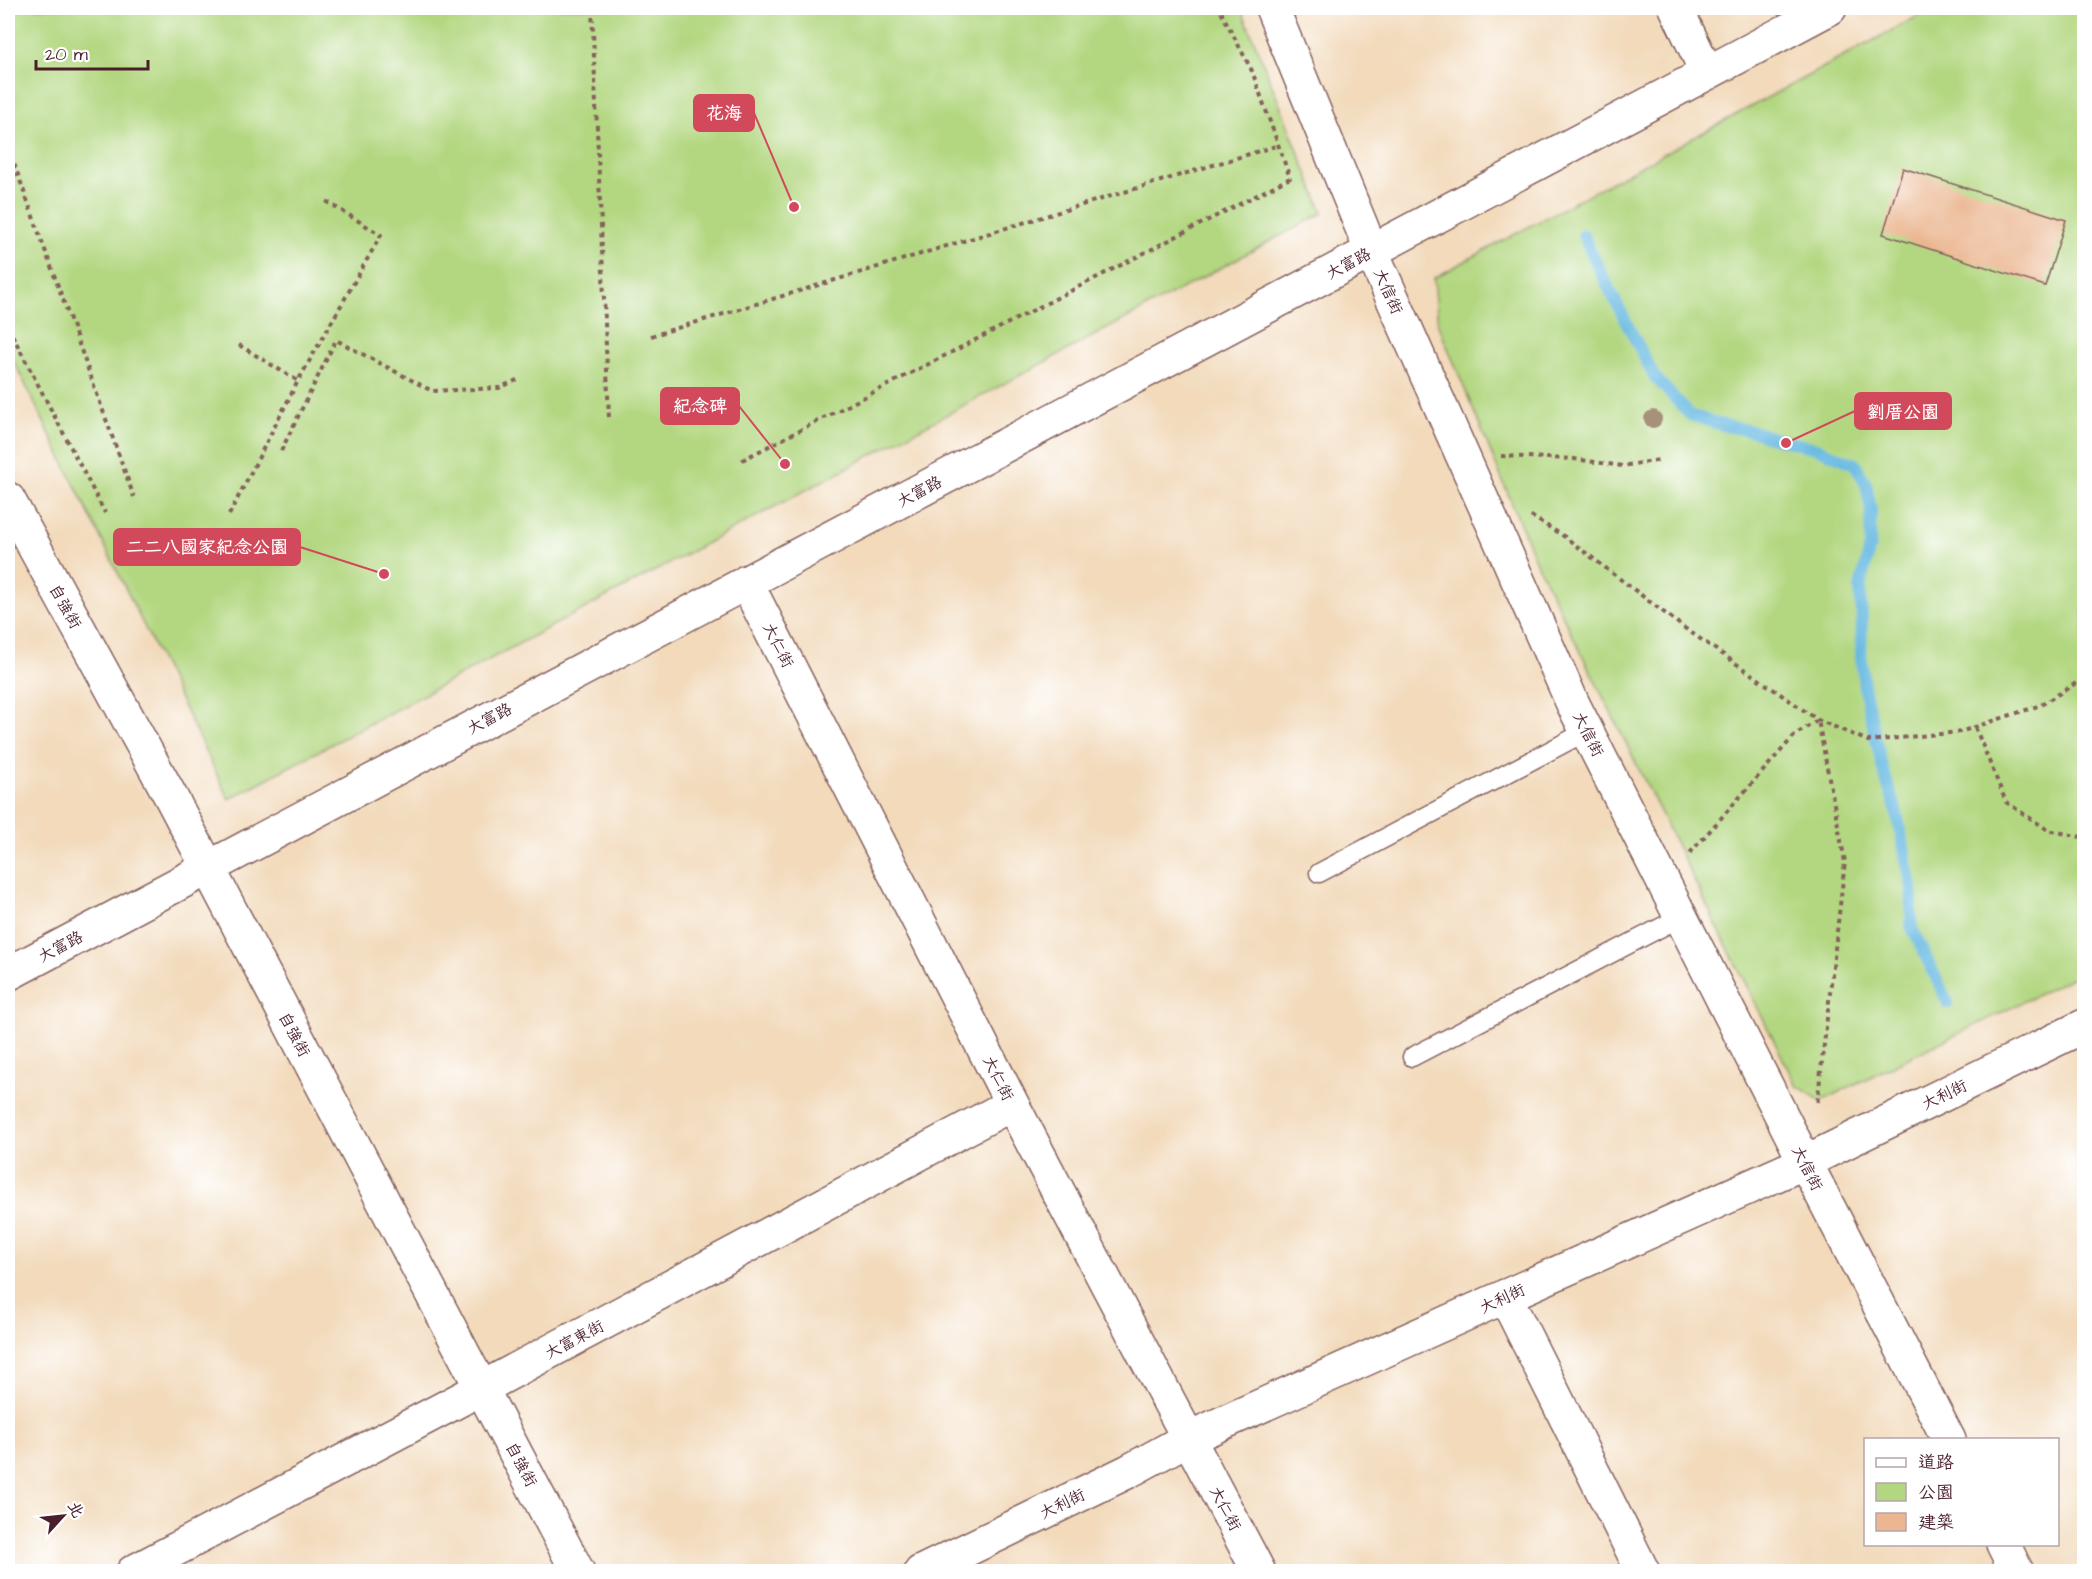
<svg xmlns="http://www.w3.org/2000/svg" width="2092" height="1579" viewBox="0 0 2092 1579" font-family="'Architects Daughter','LXGW WenKai TC',sans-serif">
  <rect width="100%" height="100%" fill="#fff"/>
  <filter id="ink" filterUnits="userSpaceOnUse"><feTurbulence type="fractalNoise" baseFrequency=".0167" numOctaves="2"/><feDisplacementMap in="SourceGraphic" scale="12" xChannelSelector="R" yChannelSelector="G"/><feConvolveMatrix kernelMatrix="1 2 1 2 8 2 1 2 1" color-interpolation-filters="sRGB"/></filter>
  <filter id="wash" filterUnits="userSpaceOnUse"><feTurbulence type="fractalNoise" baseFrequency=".008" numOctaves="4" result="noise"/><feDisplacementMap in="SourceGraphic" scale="24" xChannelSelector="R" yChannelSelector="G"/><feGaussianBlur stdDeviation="1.35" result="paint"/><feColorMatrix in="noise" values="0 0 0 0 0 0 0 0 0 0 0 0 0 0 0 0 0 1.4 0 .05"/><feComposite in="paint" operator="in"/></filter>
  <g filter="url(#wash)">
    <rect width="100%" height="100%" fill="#f2dabb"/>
    <!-- green -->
    <path fill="#b2d780" stroke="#7e7b56" stroke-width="1.5" d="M 8,8 L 1241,8 L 1323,213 L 229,799 L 8,349 Z
      M 1933,8 L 2084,8 L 2084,972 L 1821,1101 L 1796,1085 L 1536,562 L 1438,324 L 1434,278 Z"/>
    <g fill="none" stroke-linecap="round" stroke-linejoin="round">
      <!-- stream -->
      <path stroke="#65b8e1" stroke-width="12" d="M 1583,235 L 1602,275 L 1654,376 L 1690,415 L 1726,426 L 1753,431 L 1772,438 L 1816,448 L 1855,464 L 1866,484 L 1871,509 L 1870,547 L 1860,588 L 1862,619 L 1861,654 L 1864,687 L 1883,770 L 1896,809 L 1912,888 L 1911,926 L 1948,1003"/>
    </g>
    <g id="blocks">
      <!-- building -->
      <path fill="#ebb690" d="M 1903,168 L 2066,220 L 2045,286 L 1883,234 Z"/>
    </g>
  </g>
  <g filter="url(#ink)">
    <use href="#blocks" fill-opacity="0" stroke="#85605d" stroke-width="1.5"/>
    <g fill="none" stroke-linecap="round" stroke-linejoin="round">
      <!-- service casing -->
      <g stroke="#85605d" stroke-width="21">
        <path id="service" d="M 1319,873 L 1587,731
          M 1412,1057 L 1681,917"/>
      </g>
      <!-- minor casing -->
      <g stroke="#85605d" stroke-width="36">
        <path id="minor" d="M 1272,8 L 1371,250 L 1573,704 L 1805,1162 L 1949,1440
          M 1676,8 L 1707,73
          M 8,499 L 172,799 L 578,1572
          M 746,582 L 1012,1104 L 1259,1572
          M 8,974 L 1830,8
          M 1505,1296 L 1643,1572
          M 2003,1544 L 2017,1572
          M 133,1572 L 482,1388 L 1012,1104
          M 921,1572 L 1129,1471 L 1189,1438 L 1805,1162 L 2084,1026"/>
      </g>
      <!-- path -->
      <path stroke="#85605d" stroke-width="4" stroke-dasharray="4.5 4.5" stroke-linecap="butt" d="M 592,8 L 609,419
        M 8,147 L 134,497
        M 8,327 L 105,513
        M 651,336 L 1279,145
        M 239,345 L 298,381 L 381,235 L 326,201
        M 281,451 L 336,340 L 432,391 L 499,388 L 519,379
        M 1501,456 L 1574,459 L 1622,466 L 1659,460
        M 742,460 L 1290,178 L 1252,71 L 1219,8
        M 229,515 L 298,381
        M 1531,516 L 1565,537 L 1683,627 L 1818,720 L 1868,741 L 1960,732 L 2041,705 L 2084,678
        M 1975,727 L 2006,802 L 2048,830 L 2081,837 L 2084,841
        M 1690,853 L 1795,735 L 1818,720 L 1845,862 L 1817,1105"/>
      <!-- service -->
      <use href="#service" stroke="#fff" stroke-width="18"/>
      <!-- minor -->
      <use href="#minor" stroke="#fff" stroke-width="33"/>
    </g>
    <!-- trees -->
    <circle fill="#a7917a" cx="1653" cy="419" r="9"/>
  </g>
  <g text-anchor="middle" stroke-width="4.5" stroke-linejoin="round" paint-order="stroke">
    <!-- street labels -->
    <g font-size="16" fill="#4a1f2b" stroke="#fff">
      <text transform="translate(1348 263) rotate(-28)" y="6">大富路</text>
      <text transform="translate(1389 291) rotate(66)" y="6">大信街</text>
      <text transform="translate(919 491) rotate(-28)" y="6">大富路</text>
      <text transform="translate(66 606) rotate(61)" y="6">自強街</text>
      <text transform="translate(779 645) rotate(63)" y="6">大仁街</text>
      <text transform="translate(489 718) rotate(-28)" y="6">大富路</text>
      <text transform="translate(1589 734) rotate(63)" y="6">大信街</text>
      <text transform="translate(60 946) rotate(-28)" y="6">大富路</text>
      <text transform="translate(295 1034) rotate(62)" y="6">自強街</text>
      <text transform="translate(999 1078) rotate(63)" y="6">大仁街</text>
      <text transform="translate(1944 1094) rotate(-26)" y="6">大利街</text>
      <text transform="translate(1808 1168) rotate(63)" y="6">大信街</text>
      <text transform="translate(1502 1298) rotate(-25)" y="6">大利街</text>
      <text transform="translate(574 1339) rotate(-28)" y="6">大富東街</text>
      <text transform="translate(522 1464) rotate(62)" y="6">自強街</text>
      <text transform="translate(1062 1503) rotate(-26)" y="6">大利街</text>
      <text transform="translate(1226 1508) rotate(62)" y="6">大仁街</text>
    </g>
  </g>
  <!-- callouts -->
  <path fill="none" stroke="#d1495b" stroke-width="2" d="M794 207L754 113M785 464L739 406M1786 443L1855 411M384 574L300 547"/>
  <g fill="#d1495b" stroke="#fff" stroke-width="2">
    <circle cx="794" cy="207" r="6"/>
    <circle cx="785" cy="464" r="6"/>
    <circle cx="1786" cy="443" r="6"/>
    <circle cx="384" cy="574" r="6"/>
  </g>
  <g fill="#d1495b" stroke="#d1495b" stroke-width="2">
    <rect x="694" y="95" width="60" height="36" rx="6"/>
    <rect x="661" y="388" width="78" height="36" rx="6"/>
    <rect x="1855" y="393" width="96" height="36" rx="6"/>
    <rect x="114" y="529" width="186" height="36" rx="6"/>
  </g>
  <g font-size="18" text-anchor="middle" font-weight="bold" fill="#fff">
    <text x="724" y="119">花海</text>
    <text x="700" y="412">紀念碑</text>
    <text x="1903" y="418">劉厝公園</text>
    <text x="207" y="553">二二八國家紀念公園</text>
  </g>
  <!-- margin -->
  <rect width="2092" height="1579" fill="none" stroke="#fff" stroke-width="30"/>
  <!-- legend -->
  <rect x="1864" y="1438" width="195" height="108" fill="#ffffff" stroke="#b7a5aa" stroke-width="1.5"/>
  <rect x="1876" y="1458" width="30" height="9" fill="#ffffff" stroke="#b7a5aa" stroke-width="1.5"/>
  <text x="1918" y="1468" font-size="18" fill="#4a1f2b">道路</text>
  <rect x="1876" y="1483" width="30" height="18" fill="#b2d780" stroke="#b7a5aa" stroke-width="1.5"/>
  <text x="1918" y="1498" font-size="18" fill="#4a1f2b">公園</text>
  <rect x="1876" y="1513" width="30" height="18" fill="#ebb690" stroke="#b7a5aa" stroke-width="1.5"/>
  <text x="1918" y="1528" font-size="18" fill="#4a1f2b">建築</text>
  <!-- north arrow -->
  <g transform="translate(63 1516) rotate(63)" stroke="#ffffff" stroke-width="4.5" paint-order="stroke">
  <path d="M0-4.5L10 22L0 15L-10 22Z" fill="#4a1f2b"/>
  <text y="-9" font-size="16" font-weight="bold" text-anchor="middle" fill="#4a1f2b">北</text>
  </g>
  <!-- scale -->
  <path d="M36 60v9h112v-9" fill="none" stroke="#4a1f2b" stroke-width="3"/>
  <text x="45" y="60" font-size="18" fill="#4a1f2b" stroke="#ffffff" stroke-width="4.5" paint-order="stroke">20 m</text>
</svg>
